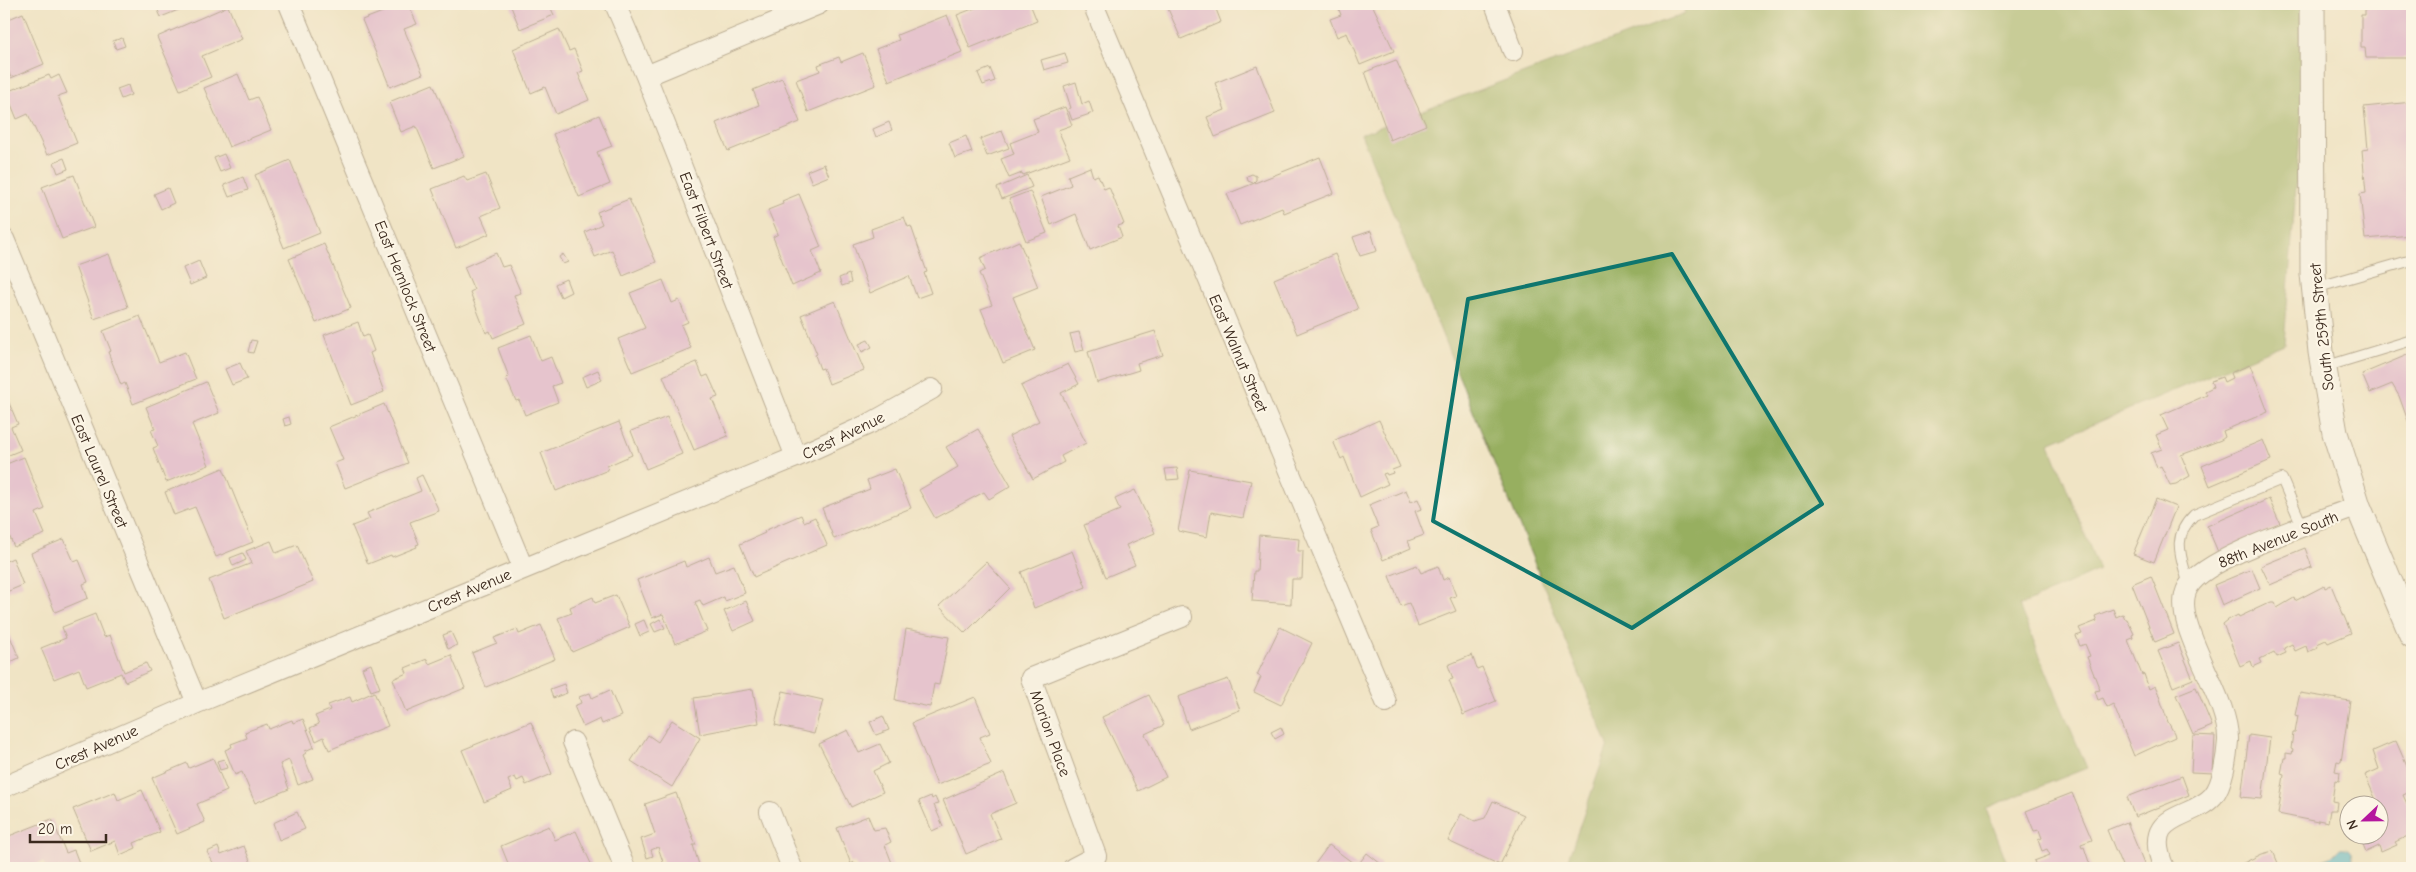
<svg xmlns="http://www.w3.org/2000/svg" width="2416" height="872" viewBox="0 0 2416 872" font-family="'Comic Neue',sans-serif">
  <rect width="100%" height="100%" fill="#fcf5e5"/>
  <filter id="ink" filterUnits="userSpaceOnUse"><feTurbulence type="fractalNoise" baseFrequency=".02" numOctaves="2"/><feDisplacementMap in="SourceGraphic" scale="10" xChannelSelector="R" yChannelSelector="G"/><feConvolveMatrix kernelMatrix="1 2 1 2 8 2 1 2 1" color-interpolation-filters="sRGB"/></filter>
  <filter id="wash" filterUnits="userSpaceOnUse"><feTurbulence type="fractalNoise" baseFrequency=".0096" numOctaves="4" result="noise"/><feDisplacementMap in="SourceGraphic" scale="20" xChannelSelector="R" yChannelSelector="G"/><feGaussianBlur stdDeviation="1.12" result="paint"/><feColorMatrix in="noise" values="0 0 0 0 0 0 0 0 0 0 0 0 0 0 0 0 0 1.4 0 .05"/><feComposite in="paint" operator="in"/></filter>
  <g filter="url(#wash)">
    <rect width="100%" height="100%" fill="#f0e4c5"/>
    <!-- forest -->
    <path fill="#97af60" stroke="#696c3f" d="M 1682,4 L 2310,4 L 2284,344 L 2049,443 L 2099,570 L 2019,606 L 2087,768 L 1986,808 L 2009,868 L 1565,868 L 1608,745 L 1361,134 L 1685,13 Z"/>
    <!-- water -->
    <path fill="#50b6cf" stroke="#467076" d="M 2340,848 C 2348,847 2353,850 2353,858 C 2346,872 2329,868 2316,868 L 2315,863 L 2331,857 Z"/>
    <g id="blocks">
      <!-- building -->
      <path fill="#d99ed7" d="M 155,4 L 193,4 L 161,17 Z
        M 403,4 L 408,4 L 417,24 L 404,29 L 423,74 L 390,87 L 362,20 Z
        M 510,4 L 549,4 L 554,15 L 520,29 Z
        M 979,4 L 1030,4 L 1037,21 L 970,48 L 957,15 L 980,6 Z
        M 1166,4 L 1214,4 L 1221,22 L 1181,39 Z
        M 1337,4 L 1372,4 L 1394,51 L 1360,65 L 1347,33 L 1337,37 L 1330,19 L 1341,15 Z
        M 2365,4 L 2412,4 L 2412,58 L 2366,58 L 2365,48 L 2361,48 L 2361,15 L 2365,15 Z
        M 228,6 L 242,39 L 202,56 L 211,77 L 180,90 L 157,37 Z
        M 23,13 L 44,64 L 11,78 L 4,60 L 4,21 Z
        M 947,15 L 962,52 L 889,81 L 876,49 L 899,40 L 897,35 Z
        M 559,29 L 569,51 L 574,49 L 583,71 L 578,73 L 589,100 L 556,114 L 545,87 L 531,93 L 513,49 Z
        M 122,38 L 125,46 L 116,49 L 113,41 Z
        M 863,53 L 876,85 L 808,112 L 796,80 L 820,71 L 818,65 L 839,57 L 841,62 Z
        M 1065,53 L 1068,63 L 1044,70 L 1041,60 Z
        M 1396,60 L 1426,125 L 1390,140 L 1365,72 Z
        M 1257,66 L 1275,113 L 1215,137 L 1207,117 L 1225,110 L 1215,83 Z
        M 990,68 L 995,81 L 983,85 L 978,73 Z
        M 238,74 L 249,100 L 257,97 L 271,130 L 229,147 L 204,88 Z
        M 49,75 L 51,79 L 59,75 L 67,93 L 58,96 L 77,143 L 47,155 L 28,114 L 17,119 L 6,92 Z
        M 782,78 L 800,122 L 728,151 L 716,123 L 759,105 L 753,90 Z
        M 1076,82 L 1082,104 L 1089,101 L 1093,113 L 1072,120 L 1068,109 L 1071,108 L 1064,86 Z
        M 433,84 L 464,156 L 434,168 L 416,126 L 401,132 L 389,102 Z
        M 128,85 L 131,95 L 121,99 L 117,89 Z
        M 2412,102 L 2412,235 L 2365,239 L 2360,194 L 2366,193 L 2362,150 L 2368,149 L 2364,107 Z
        M 1065,107 L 1072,125 L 1058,130 L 1070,157 L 1023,175 L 1022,173 L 1009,178 L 1001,159 L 1014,154 L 1010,143 L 1038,132 L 1033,119 Z
        M 599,115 L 612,146 L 597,152 L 610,184 L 579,197 L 553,134 Z
        M 889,122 L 892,130 L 876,137 L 873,129 Z
        M 1002,131 L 1009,148 L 987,156 L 980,139 Z
        M 966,136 L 972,152 L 955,158 L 949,143 Z
        M 224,154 L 230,168 L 220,172 L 214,158 Z
        M 1320,157 L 1334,193 L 1284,213 L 1282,208 L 1240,225 L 1227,194 Z
        M 64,158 L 68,169 L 58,173 L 54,162 Z
        M 290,160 L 320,233 L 284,248 L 255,175 Z
        M 824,164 L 829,176 L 812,183 L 807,171 Z
        M 1090,167 L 1093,177 L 1098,175 L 1104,189 L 1109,187 L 1124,224 L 1118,226 L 1122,237 L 1090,250 L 1076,214 L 1051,225 L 1041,197 L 1071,185 L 1068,176 Z
        M 486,174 L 500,208 L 481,216 L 489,234 L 456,248 L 432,189 L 464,176 L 467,181 Z
        M 1252,174 L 1256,176 L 1256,180 L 1253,183 L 1248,181 L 1247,176 Z
        M 74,175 L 94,227 L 62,239 L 42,187 Z
        M 1027,175 L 1032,187 L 1002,199 L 997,188 Z
        M 243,177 L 248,190 L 229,197 L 224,185 Z
        M 168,188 L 174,203 L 161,209 L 154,194 Z
        M 1030,191 L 1047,233 L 1026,241 L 1009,199 Z
        M 799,194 L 821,247 L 812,251 L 821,273 L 792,286 L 773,237 L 778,234 L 768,210 L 783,204 L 782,201 Z
        M 629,199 L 656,262 L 623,276 L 612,250 L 595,257 L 585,232 L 602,224 L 597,212 Z
        M 904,217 L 908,227 L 911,226 L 927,272 L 924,273 L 931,293 L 917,298 L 909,276 L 870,293 L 853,244 L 873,237 L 871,229 Z
        M 1371,231 L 1377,251 L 1360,256 L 1353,237 Z
        M 1019,241 L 1038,287 L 1013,297 L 1035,350 L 1003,363 L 981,309 L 992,305 L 979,273 L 985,270 L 980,258 Z
        M 324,244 L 351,308 L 316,323 L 289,259 Z
        M 496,253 L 502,267 L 509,265 L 521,293 L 514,295 L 526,324 L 493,338 L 490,331 L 486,333 L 470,292 L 474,290 L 464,267 Z
        M 109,254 L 128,307 L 94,319 L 75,266 Z
        M 563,254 L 568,262 L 563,264 L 559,257 Z
        M 1335,254 L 1358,309 L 1297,334 L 1274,279 Z
        M 199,261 L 206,278 L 190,285 L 183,268 Z
        M 849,274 L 851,283 L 842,286 L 839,278 Z
        M 566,279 L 571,292 L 561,297 L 555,284 Z
        M 663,280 L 672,303 L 679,300 L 688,322 L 681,325 L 691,348 L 632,372 L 618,339 L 645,328 L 630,293 Z
        M 835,301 L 864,370 L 829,384 L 823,368 L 820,369 L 815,355 L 817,354 L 801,315 Z
        M 140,316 L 159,362 L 185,352 L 196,379 L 133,404 L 125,383 L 121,385 L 108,352 L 111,351 L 103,331 Z
        M 358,322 L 363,337 L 368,335 L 374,351 L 370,353 L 384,392 L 351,405 L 324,335 Z
        M 1155,331 L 1163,355 L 1137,363 L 1139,370 L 1097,383 L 1088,352 Z
        M 1079,332 L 1084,350 L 1075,352 L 1070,334 Z
        M 531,335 L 541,361 L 551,357 L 561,383 L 552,386 L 558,402 L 525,415 L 519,400 L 516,401 L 506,378 L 509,377 L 498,348 Z
        M 251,340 L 257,341 L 253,353 L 248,352 Z
        M 868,340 L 872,347 L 862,352 L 859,344 Z
        M 2412,353 L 2412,432 L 2399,396 L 2392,384 L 2370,393 L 2362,374 Z
        M 697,362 L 703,377 L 708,375 L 718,397 L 712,399 L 728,436 L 694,450 L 663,376 Z
        M 240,363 L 247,379 L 232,385 L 225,369 Z
        M 1068,364 L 1079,384 L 1061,393 L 1086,443 L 1061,456 L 1064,462 L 1033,479 L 1009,436 L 1039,421 L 1021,386 Z
        M 2250,365 L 2268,412 L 2223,431 L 2225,437 L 2221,440 L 2181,455 L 2190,476 L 2176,484 L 2170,485 L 2161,466 L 2157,468 L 2151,453 L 2162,449 L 2156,435 L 2168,430 L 2161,415 L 2207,395 L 2205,391 L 2213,387 L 2211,381 L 2222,377 L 2224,382 L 2232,378 L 2230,373 Z
        M 598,370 L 602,380 L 586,387 L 582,377 Z
        M 206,382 L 219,413 L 192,424 L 209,465 L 166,482 L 153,448 L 158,446 L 151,430 L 155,429 L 146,407 Z
        M 6,396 L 18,424 L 11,427 L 21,450 L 4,457 L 4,397 Z
        M 384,404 L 408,463 L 345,488 L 335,463 L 343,460 L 329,427 Z
        M 289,417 L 291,424 L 285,426 L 283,419 Z
        M 667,417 L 682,454 L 646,469 L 631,431 Z
        M 1379,420 L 1400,467 L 1392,470 L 1393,473 L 1387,475 L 1386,473 L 1383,474 L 1388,484 L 1360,497 L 1344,457 L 1341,459 L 1333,441 Z
        M 619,422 L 632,455 L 607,466 L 608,470 L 556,491 L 541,453 Z
        M 978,429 L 1011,486 L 989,499 L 984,492 L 935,518 L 919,490 L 958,467 L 946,447 Z
        M 2263,440 L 2271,460 L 2210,486 L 2202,466 Z
        M 24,457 L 45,509 L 36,513 L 45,534 L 14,547 L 4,523 L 4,465 Z
        M 223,468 L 253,542 L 216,557 L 195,507 L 174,515 L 165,492 Z
        M 1177,468 L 1179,479 L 1167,480 L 1165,469 Z
        M 895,469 L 911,508 L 834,539 L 822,508 L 870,489 L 867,480 Z
        M 1190,470 L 1251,481 L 1243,518 L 1211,512 L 1207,537 L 1178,531 Z
        M 422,475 L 439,511 L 410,522 L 419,544 L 416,545 L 417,547 L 392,557 L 391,555 L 368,564 L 352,526 L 370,519 L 367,513 L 421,491 L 416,478 Z
        M 1135,490 L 1155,533 L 1126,545 L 1135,565 L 1106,577 L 1084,525 L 1120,510 L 1115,499 Z
        M 1406,490 L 1411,502 L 1418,499 L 1422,509 L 1415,511 L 1424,535 L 1408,541 L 1411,548 L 1383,560 L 1371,530 L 1378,527 L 1369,505 Z
        M 2156,499 L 2176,507 L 2154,562 L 2133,554 Z
        M 2269,499 L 2281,526 L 2218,552 L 2207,526 Z
        M 801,515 L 804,522 L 815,517 L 827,545 L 754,577 L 740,544 L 765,533 L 764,531 Z
        M 1259,535 L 1299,539 L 1298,551 L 1303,551 L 1302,579 L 1292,579 L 1291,604 L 1252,601 L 1254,571 L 1257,571 Z
        M 64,539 L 74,562 L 79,560 L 88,582 L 83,584 L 88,598 L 55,612 L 31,553 Z
        M 271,541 L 276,553 L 297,545 L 313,582 L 224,618 L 209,580 L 252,563 L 246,551 Z
        M 2305,548 L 2312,567 L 2270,585 L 2261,566 Z
        M 1072,551 L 1086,587 L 1034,608 L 1021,572 Z
        M 243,553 L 246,560 L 233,566 L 230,558 Z
        M 709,557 L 715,572 L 734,565 L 745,593 L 725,601 L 724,597 L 703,606 L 700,600 L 695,602 L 707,631 L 675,644 L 663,614 L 652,618 L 637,580 L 684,561 L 686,567 Z
        M 13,558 L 23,585 L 4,593 L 4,562 Z
        M 986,562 L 1010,588 L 965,633 L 939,606 Z
        M 1417,565 L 1421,573 L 1438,566 L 1443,580 L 1449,577 L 1456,596 L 1450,598 L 1456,611 L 1418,626 L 1409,603 L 1401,606 L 1389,576 Z
        M 2252,569 L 2260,588 L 2222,605 L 2214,585 Z
        M 2151,576 L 2174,634 L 2155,642 L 2132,584 Z
        M 2331,585 L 2351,633 L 2328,643 L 2326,640 L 2317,644 L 2318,647 L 2308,652 L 2306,646 L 2295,651 L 2292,644 L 2284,648 L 2286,653 L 2277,657 L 2274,652 L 2260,659 L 2262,663 L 2253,667 L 2251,661 L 2240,666 L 2223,624 L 2228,620 L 2238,615 L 2239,617 L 2271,602 L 2274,602 L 2277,608 L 2294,598 L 2295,601 L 2324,586 L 2325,588 Z
        M 616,595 L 630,627 L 572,652 L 558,618 L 572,613 L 570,607 L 593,597 L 595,603 Z
        M 746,601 L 755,621 L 733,631 L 724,611 Z
        M 2113,609 L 2116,617 L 2123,614 L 2125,619 L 2127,619 L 2134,634 L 2132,635 L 2133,638 L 2128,640 L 2142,675 L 2144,674 L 2149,689 L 2155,686 L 2157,690 L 2168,722 L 2174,733 L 2175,737 L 2134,756 L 2113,704 L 2107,707 L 2103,698 L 2098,700 L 2095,691 L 2100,690 L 2087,657 L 2090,656 L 2085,644 L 2080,646 L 2076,636 L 2082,634 L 2079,628 L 2097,621 L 2095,616 Z
        M 95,614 L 104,637 L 110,635 L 124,672 L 146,663 L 150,671 L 125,682 L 121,673 L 86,687 L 79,669 L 54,679 L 41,648 L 66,638 L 62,627 Z
        M 660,619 L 665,628 L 655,632 L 651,624 Z
        M 644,620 L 649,632 L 640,636 L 635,624 Z
        M 541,625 L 555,659 L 486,687 L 472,653 L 497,643 L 494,638 L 517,629 L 519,634 Z
        M 1280,627 L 1312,643 L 1281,705 L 1254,692 L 1261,677 L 1257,675 Z
        M 7,629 L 19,658 L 4,665 L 4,631 Z
        M 906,629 L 949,637 L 939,685 L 934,684 L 930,707 L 895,700 Z
        M 451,632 L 457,645 L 448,649 L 443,635 Z
        M 2178,643 L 2193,679 L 2173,687 L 2158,651 Z
        M 451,655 L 465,688 L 406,712 L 393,679 L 407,673 L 405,668 L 427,659 L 429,664 Z
        M 1472,655 L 1477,669 L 1482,667 L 1496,701 L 1463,715 L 1449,680 L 1453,679 L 1448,665 Z
        M 371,664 L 380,688 L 371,691 L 362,668 Z
        M 1228,679 L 1240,710 L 1189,729 L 1178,697 Z
        M 564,684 L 567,693 L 553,698 L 550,689 Z
        M 2196,687 L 2212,726 L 2193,734 L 2176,695 Z
        M 753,689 L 759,723 L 700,734 L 694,698 Z
        M 610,690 L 621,716 L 602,724 L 600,719 L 583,727 L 574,706 L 581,703 L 579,697 L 590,693 L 592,698 Z
        M 783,691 L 823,700 L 814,734 L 775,725 Z
        M 374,692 L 388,726 L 329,750 L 324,737 L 316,741 L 310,728 L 319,724 L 315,716 L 330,710 L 328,705 L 350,697 L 352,702 Z
        M 2300,693 L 2350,701 L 2341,762 L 2337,761 L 2335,771 L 2340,772 L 2339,781 L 2335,780 L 2332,801 L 2337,802 L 2336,810 L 2330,810 L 2328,822 L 2318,820 L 2318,822 L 2278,814 L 2284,775 L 2281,774 L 2284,758 L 2286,758 L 2286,753 L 2292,754 L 2293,750 L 2291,749 L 2293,733 L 2295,733 L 2298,716 L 2295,715 Z
        M 1149,695 L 1164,725 L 1145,734 L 1166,777 L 1138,791 L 1102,717 Z
        M 975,697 L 990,733 L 980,737 L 991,764 L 937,785 L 912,723 Z
        M 883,716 L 889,730 L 876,735 L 870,722 Z
        M 303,719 L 314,747 L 305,751 L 306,753 L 303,755 L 313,779 L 298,785 L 289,760 L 280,764 L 289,789 L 255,803 L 242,772 L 235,775 L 225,750 L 232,747 L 231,744 L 247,738 L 245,732 L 267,724 L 269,729 L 292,720 L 293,723 Z
        M 672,720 L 700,738 L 672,787 L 631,761 L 648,735 L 658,742 Z
        M 531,722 L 552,774 L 526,785 L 523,778 L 517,781 L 515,777 L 508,780 L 512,790 L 484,802 L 462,750 Z
        M 1281,727 L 1284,734 L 1275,739 L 1271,732 Z
        M 848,730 L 859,753 L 880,744 L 889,763 L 873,771 L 883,792 L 851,807 L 819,744 Z
        M 2193,735 L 2215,736 L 2213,773 L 2191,772 Z
        M 2249,735 L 2270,738 L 2262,799 L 2241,797 Z
        M 2396,741 L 2412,778 L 2412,791 L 2403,795 L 2409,808 L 2412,807 L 2412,834 L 2395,842 L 2397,845 L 2381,852 L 2379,846 L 2366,852 L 2359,834 L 2378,834 L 2378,804 L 2366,804 L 2376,800 L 2365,775 L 2379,769 L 2373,751 Z
        M 213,758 L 227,791 L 197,804 L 205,822 L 177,834 L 152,778 L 187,763 L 189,768 Z
        M 224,759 L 227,768 L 220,770 L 217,761 Z
        M 1004,773 L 1016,803 L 990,814 L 1001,839 L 966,854 L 943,800 Z
        M 2182,776 L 2189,795 L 2135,817 L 2127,797 Z
        M 142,790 L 160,832 L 134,843 L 136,848 L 120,855 L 115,841 L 91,851 L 73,809 L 115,792 L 118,800 Z
        M 676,793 L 696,845 L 693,845 L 700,868 L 665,868 L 658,847 L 651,850 L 653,856 L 647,858 L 641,839 L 655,834 L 645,804 Z
        M 2072,793 L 2092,840 L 2081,844 L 2082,848 L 2084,847 L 2091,868 L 2037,868 L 2034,861 L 2050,855 L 2047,849 L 2042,851 L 2038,840 L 2042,838 L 2039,830 L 2034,831 L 2026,811 Z
        M 931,796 L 932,799 L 935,797 L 938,804 L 934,805 L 943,826 L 932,831 L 919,801 Z
        M 1493,801 L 1524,815 L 1500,865 L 1448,841 L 1461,814 L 1475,821 L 1485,818 Z
        M 297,812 L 305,829 L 279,840 L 273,823 Z
        M 868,816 L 874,830 L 885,828 L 891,842 L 885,845 L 894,868 L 857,868 L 854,862 L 851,864 L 837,828 Z
        M 52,819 L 66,853 L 74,850 L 81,868 L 46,868 L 43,862 L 28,868 L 4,868 L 4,838 Z
        M 2127,822 L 2146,868 L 2123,868 L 2107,830 Z
        M 549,826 L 555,840 L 576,831 L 593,868 L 510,868 L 501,846 Z
        M 1329,845 L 1357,866 L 1367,853 L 1381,864 L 1378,868 L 1312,868 Z
        M 244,846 L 253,868 L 216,868 L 207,852 L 218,847 L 221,855 Z
        M 2273,851 L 2280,868 L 2233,868 L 2262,854 Z
        M 2196,862 L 2198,868 L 2180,868 Z"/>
    </g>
  </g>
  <g filter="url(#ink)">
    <use href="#blocks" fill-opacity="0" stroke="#7a6b58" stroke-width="1"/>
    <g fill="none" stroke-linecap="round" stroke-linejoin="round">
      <!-- service casing -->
      <g stroke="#7a6b58" stroke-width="12">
        <path id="service" d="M 2315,288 L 2412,260
          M 2324,367 L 2412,340
          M 2189,586 C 2182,558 2170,538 2194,515 L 2282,479 L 2303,528"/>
      </g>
      <!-- minor casing -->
      <g stroke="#7a6b58" stroke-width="22">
        <path id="minor" d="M 289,4 L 523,568
          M 615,4 L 646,76 L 796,457
          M 1093,4 L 1386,702
          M 1495,4 L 1513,51
          M 646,76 L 819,4
          M 4,239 L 197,703
          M 573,742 L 625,868
          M 4,787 L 197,703 L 796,457 L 871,423 L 932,389
          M 770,812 L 792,868
          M 1073,868 L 1096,856 L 1031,678 L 1182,617
          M 2164,868 C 2140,811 2191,821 2213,796 C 2223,784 2227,756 2228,741 C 2230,696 2168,622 2188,587 C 2206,556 2321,521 2358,506"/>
      </g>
      <!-- tertiary casing -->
      <g stroke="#7a6b58" stroke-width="27">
        <path id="tertiary" d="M 2312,4 L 2313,274 L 2321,352 L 2335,433 L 2358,506 L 2412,635"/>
      </g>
      <!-- service -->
      <use href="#service" stroke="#fff" stroke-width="10"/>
      <!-- minor -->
      <use href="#minor" stroke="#fff" stroke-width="20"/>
      <!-- tertiary -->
      <use href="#tertiary" stroke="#fff" stroke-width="25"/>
    </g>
  </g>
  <!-- marked area -->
  <path d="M0 0H2416V872H0ZM 1672,254 L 1822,504 L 1632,628 L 1433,521 L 1468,299 Z" fill="#f0e4c5" fill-opacity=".55" fill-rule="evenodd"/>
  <path fill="none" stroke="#0f766e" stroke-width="4" stroke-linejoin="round" d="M 1672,254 L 1822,504 L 1632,628 L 1433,521 L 1468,299 Z"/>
  <g text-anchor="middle" stroke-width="4.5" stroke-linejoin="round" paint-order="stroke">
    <!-- street labels -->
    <g font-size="16" fill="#3b2a1e" stroke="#fcf5e5">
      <text transform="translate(707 230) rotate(69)" y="6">East Filbert Street</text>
      <text transform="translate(406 286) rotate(68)" y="6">East Hemlock Street</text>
      <text transform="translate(2321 327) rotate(-96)" y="6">South 259th Street</text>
      <text transform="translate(1239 353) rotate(67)" y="6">East Walnut Street</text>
      <text transform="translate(843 435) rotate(-26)" y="6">Crest Avenue</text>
      <text transform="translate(100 471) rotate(67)" y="6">East Laurel Street</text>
      <text transform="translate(2278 539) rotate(-22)" y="6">88th Avenue South</text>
      <text transform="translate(469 590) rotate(-23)" y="6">Crest Avenue</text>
      <text transform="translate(1051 733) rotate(70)" y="6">Marion Place</text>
      <text transform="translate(96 747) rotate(-24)" y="6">Crest Avenue</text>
    </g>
  </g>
  <!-- margin -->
  <rect width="2416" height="872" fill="none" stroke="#fcf5e5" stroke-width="20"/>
  <!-- north arrow -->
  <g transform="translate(2364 820) rotate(248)"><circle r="24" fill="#fcf5e5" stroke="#afa495"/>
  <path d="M0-4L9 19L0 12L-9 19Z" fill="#b5179e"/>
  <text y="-8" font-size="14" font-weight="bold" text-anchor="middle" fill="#3b2a1e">N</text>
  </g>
  <!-- scale -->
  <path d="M30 834v8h76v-8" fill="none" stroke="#3b2a1e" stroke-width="2.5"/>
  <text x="38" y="834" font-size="15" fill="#3b2a1e" stroke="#fcf5e5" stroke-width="4" paint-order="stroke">20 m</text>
</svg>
